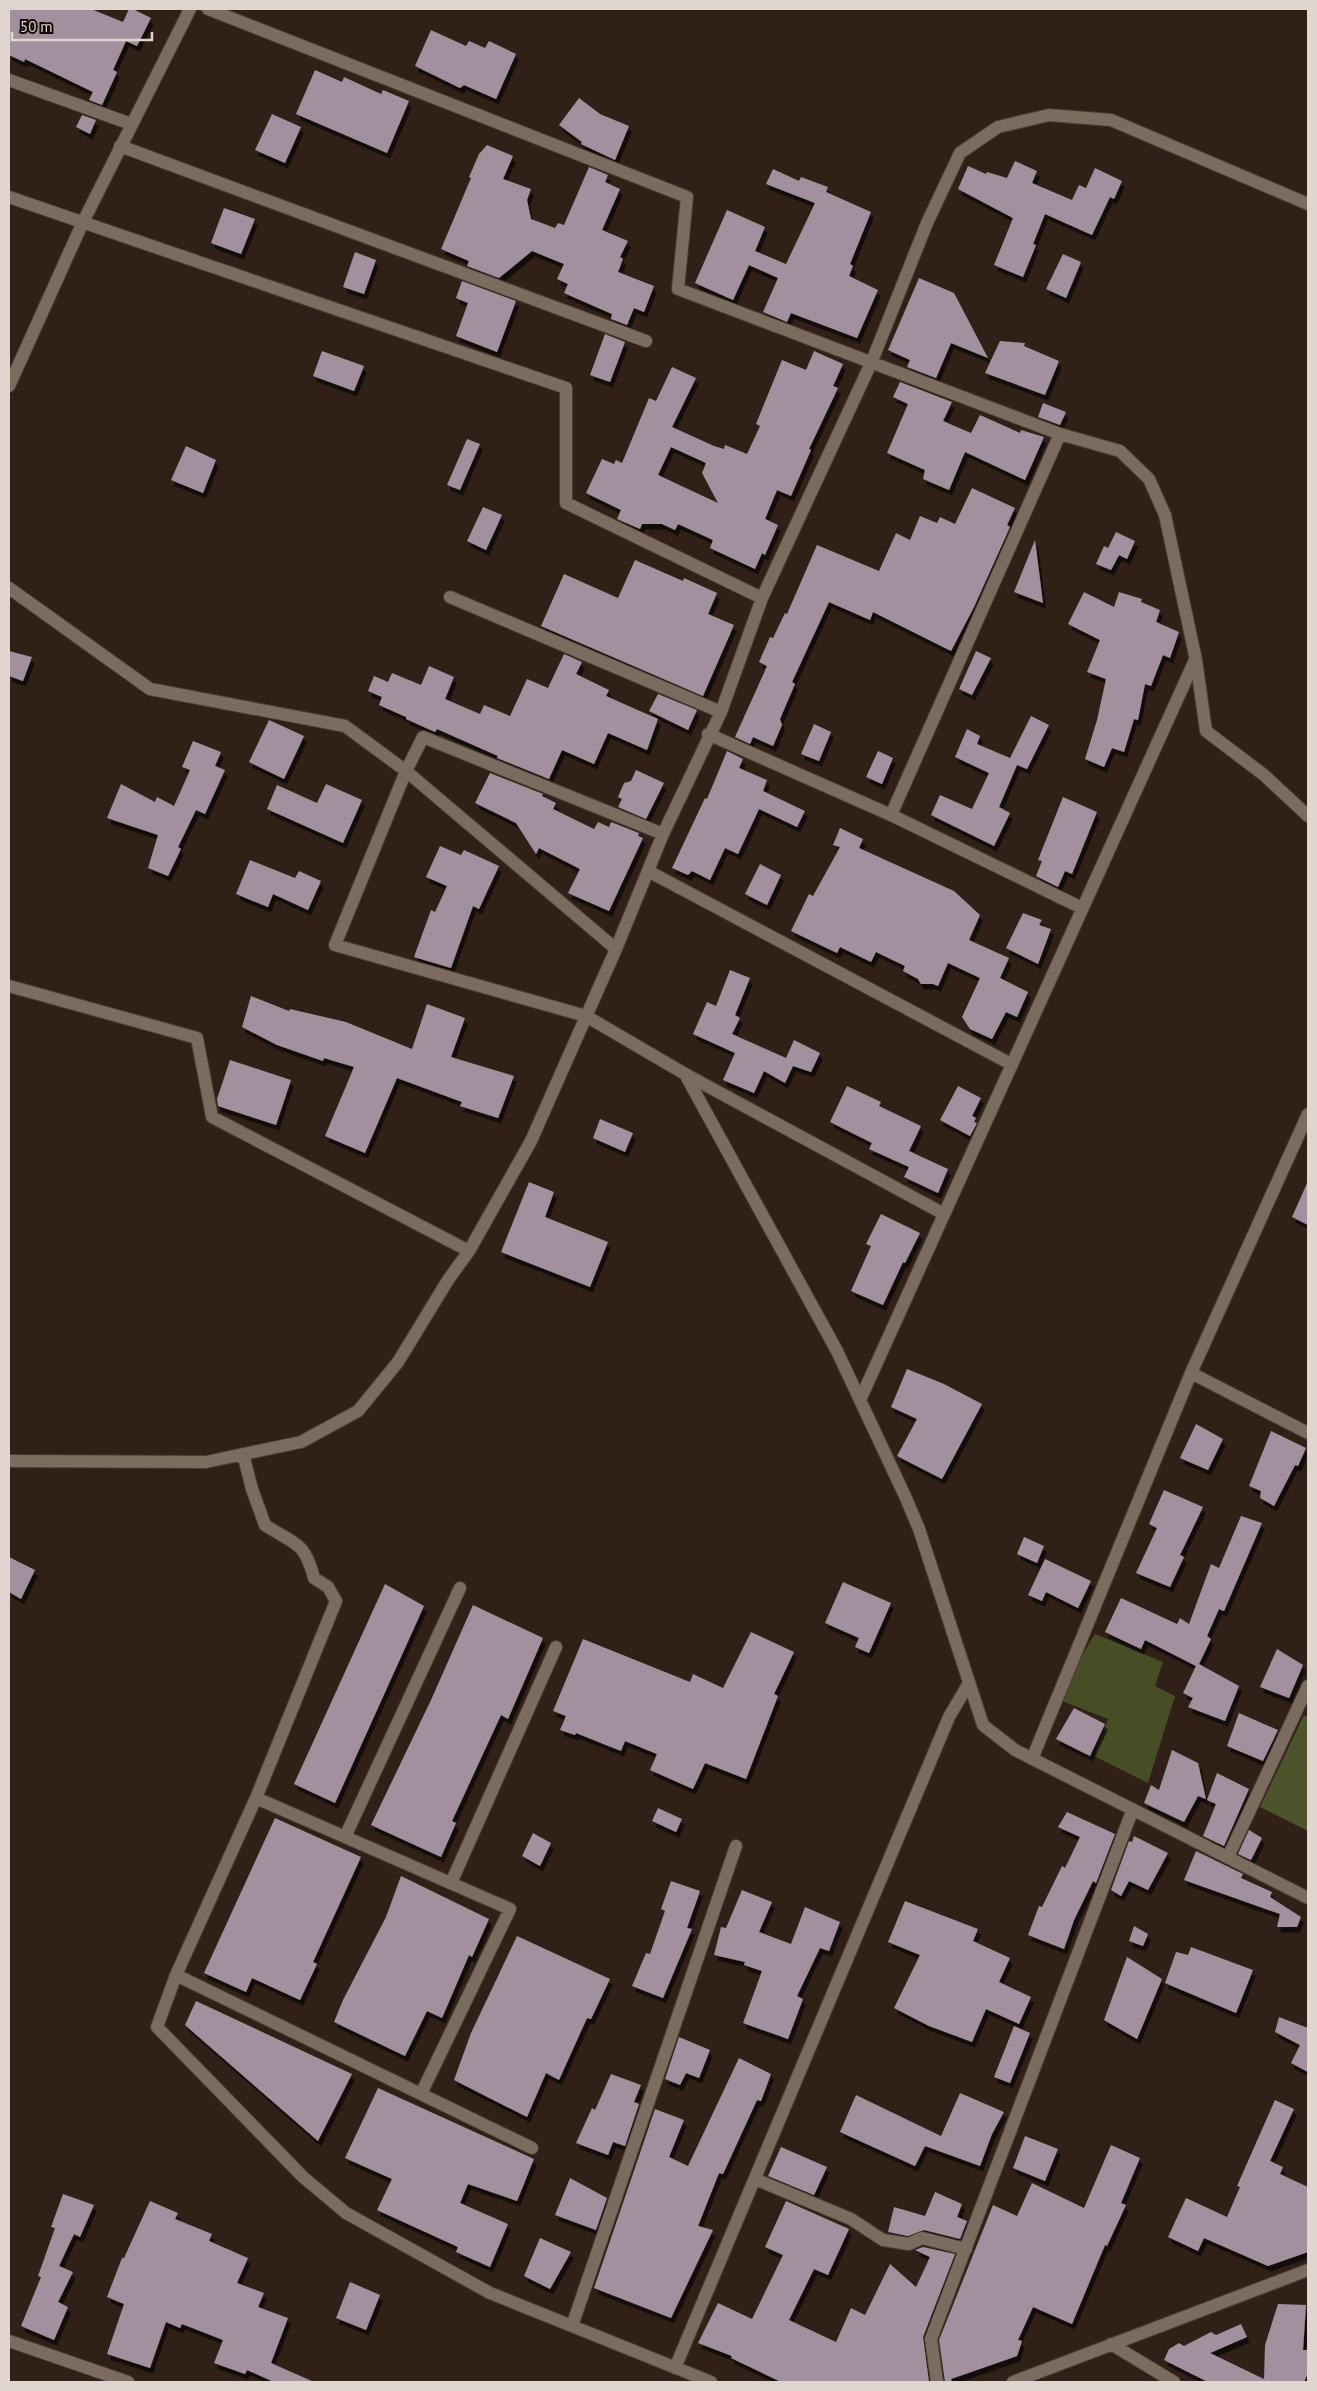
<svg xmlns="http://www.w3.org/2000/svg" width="1317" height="2391" viewBox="0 0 1317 2391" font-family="'PT Sans',sans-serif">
  <defs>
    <filter id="shadow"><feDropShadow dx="3" dy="5.5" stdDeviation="0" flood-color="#0009"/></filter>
  </defs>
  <rect width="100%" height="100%" fill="#302017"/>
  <!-- green -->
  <path fill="#474e26" d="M 1095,1634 L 1163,1662 L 1155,1686 L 1175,1696 L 1148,1783 L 1094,1756 L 1108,1719 L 1062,1701 L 1076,1665 Z"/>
  <!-- forest -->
  <path fill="#4d542c" d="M 1304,1715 L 1308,1717 L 1308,1831 L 1260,1807 Z"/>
  <!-- building -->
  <path fill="#a3909e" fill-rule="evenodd" filter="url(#shadow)" d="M 9,9 L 91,9 L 123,22 L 129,9 L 133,9 L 151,18 L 137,46 L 126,41 L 113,70 L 117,72 L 102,105 L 89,100 L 93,92 L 25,59 L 24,62 L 9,55 Z
    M 431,30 L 466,46 L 469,41 L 485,48 L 489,41 L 516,54 L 496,99 L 464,85 L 460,88 L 415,66 Z
    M 315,70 L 342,82 L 344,77 L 381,94 L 383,90 L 409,101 L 387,153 L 296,114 Z
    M 579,98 L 600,114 L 629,126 L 615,160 L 581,144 L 582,142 L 559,125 Z
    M 272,114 L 301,127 L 285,163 L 255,150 Z
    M 82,115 L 96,120 L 90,134 L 76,127 Z
    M 487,145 L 513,156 L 503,179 L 531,189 L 527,200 L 531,219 L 555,228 L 558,223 L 564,225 L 589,167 L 608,175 L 605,182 L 620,189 L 602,230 L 628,241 L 620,257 L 623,259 L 618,272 L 654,286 L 644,312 L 634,308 L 627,325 L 611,319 L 612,314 L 564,293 L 568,284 L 557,279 L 564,264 L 532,251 L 499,278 L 467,266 L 469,261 L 441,249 L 471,178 L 469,177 L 479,154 Z
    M 1015,161 L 1037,171 L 1032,183 L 1072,200 L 1079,185 L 1086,188 L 1095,168 L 1122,181 L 1114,199 L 1110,197 L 1092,235 L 1045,214 L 1033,244 L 1036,245 L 1023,277 L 994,265 L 1013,218 L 958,189 L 968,166 L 986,174 L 987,172 L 1007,178 Z
    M 773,169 L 799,181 L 801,177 L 828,187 L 826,192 L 871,212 L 850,264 L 853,266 L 849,276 L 878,290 L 857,338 L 791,313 L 787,322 L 763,312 L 778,278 L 749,265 L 733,300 L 695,283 L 727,210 L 765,227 L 755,251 L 786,264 L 815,203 L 766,184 Z
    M 224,208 L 255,219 L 241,254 L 211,243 Z
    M 355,252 L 376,260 L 364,294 L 343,287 Z
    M 1063,254 L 1081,262 L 1066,298 L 1046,289 Z
    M 919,278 L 954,293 L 988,358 L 951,343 L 936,378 L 907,367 L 910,360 L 888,350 Z
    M 462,281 L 516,301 L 497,352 L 456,336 L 468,303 L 456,298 Z
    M 605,334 L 625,342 L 610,382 L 590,375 Z
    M 1000,341 L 1025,343 L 1024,346 L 1059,361 L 1045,395 L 985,373 Z
    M 322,351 L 364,366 L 354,391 L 313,376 Z
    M 814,351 L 843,364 L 833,386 L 838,388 L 809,449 L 811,450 L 791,496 L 777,490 L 765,519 L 778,525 L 765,555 L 762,553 L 755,569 L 710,548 L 713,540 L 678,524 L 675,530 L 662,524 L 642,524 L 640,529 L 617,519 L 621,510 L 586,493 L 602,459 L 614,464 L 616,460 L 622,463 L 649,398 L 656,401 L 672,367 L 696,378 L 672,427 L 714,446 L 724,449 L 725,445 L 747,454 L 760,426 L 756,424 L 782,360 L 806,370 ZM 671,447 L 706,463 L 702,473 L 718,503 L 658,475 Z
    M 900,382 L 952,402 L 943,421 L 971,433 L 980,415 L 1020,433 L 1021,430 L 1044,437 L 1025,480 L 965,452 L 949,490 L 923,479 L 925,470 L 887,453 L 908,404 L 893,397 Z
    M 1043,403 L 1066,412 L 1060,425 L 1038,417 Z
    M 467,439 L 480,444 L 460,490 L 447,485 Z
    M 186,446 L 216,460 L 203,493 L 171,480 Z
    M 972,488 L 1015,508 L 1007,525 L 1010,527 L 974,607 L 951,651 L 873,612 L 870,620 L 829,602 L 792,682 L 795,684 L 780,719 L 782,725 L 773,746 L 753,737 L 750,744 L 735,737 L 767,666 L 759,662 L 770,637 L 773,638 L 785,613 L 787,614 L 817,545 L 879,571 L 896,533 L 910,540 L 920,516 L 937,523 L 940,517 L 955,524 Z
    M 483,507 L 502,515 L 486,550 L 467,541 Z
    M 1116,532 L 1135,541 L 1127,559 L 1119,555 L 1111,570 L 1096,564 L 1104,546 L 1108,548 Z
    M 1035,540 L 1043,603 L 1014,592 Z
    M 635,560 L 683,581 L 684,578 L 717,593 L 708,614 L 734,625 L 703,696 L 541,626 L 564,574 L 618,598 Z
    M 1084,592 L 1114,607 L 1119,592 L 1142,599 L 1141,602 L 1160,610 L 1156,622 L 1179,632 L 1170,658 L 1163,655 L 1151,686 L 1145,684 L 1138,720 L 1134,719 L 1124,752 L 1112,748 L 1104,767 L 1085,759 L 1097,720 L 1106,679 L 1087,672 L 1100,640 L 1068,624 Z
    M 9,651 L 32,657 L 23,681 L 9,676 Z
    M 976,651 L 991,658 L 972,695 L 959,689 Z
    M 564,654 L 582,662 L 576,674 L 609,690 L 606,696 L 658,719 L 647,750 L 608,733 L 594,764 L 562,750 L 549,779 L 497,758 L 498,756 L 437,729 L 435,732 L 406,719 L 406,717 L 379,705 L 382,697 L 368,691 L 374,676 L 388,682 L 392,673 L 421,685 L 429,666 L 454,677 L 445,699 L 480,714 L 484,705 L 510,716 L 527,679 L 548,688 Z
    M 658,694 L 697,710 L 688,730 L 649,711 Z
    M 1031,716 L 1049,725 L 1027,769 L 1017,765 L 999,807 L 1010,813 L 994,846 L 931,815 L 940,795 L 972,809 L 989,773 L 955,757 L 967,729 L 980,736 L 977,744 L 1010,758 Z
    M 269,720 L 304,736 L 284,779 L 249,762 Z
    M 814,724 L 831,732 L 819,761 L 801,754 Z
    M 193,741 L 221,752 L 215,766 L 225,770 L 205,814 L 196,810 L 178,847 L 181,849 L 168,876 L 148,868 L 158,835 L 107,818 L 121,784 L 155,802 L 157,797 L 174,806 L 190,770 L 182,767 Z
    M 727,751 L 743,759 L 739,768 L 767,780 L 763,791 L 805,811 L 797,827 L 759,809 L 738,854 L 725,848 L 710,880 L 692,871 L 688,875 L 672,868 L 705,798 L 707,799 Z
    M 878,751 L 893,758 L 882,784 L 866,777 Z
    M 636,770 L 664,783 L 646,819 L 618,807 L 622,799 L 618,797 L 624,783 L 631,781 Z
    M 490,773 L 543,794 L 542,796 L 556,803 L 553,809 L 594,829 L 598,822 L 609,827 L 611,822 L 639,833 L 638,836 L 643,838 L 609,911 L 568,893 L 580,869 L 539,848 L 536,854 L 516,823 L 475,803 Z
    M 326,784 L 362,800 L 343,843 L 267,809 L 277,785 L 317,803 Z
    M 1063,797 L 1097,812 L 1072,874 L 1065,871 L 1058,887 L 1036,876 L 1042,861 L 1038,860 Z
    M 840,828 L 863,839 L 859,848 L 954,891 L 980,915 L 969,940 L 1009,958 L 1000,978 L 1028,992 L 1017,1017 L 1006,1012 L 992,1039 L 970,1029 L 962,1017 L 980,978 L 948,963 L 938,986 L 933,984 L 921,984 L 918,979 L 903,971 L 905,966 L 876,952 L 871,962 L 840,947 L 837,953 L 791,931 L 809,894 L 813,896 L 840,847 L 833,845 Z
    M 440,846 L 461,855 L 464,850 L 499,866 L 479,909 L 473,906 L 451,968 L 414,957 L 431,910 L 435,912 L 447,886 L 426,877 Z
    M 250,860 L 295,878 L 299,871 L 321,881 L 308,910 L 273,894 L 268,907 L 236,894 Z
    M 760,864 L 781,875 L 767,905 L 745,894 Z
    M 1023,913 L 1042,920 L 1039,925 L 1051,929 L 1038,964 L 1006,948 Z
    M 730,970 L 750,978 L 735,1015 L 740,1018 L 732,1034 L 786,1058 L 794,1040 L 820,1053 L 811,1072 L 793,1066 L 785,1083 L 764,1071 L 754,1093 L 723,1080 L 735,1053 L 693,1034 L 707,1002 L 716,1006 Z
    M 251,996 L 289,1011 L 290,1009 L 346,1022 L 412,1049 L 427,1004 L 465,1018 L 451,1057 L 514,1076 L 498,1118 L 460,1106 L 462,1102 L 397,1078 L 365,1153 L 325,1136 L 354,1067 L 324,1058 L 323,1061 L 277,1045 L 242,1027 Z
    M 230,1060 L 291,1080 L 276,1125 L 218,1106 L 217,1099 Z
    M 847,1086 L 881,1102 L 879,1106 L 921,1126 L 909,1151 L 948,1169 L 938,1193 L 904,1177 L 909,1167 L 869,1149 L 872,1143 L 830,1122 Z
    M 958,1086 L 981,1098 L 972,1116 L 976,1118 L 974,1122 L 977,1123 L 970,1136 L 940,1120 Z
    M 600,1119 L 633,1133 L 625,1152 L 593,1138 Z
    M 1308,1181 L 1308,1225 L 1292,1217 Z
    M 529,1182 L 554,1192 L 545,1217 L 608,1242 L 590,1287 L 501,1252 Z
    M 881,1214 L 920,1233 L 905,1263 L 903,1262 L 883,1305 L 851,1291 L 871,1246 L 866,1244 Z
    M 907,1369 L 944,1384 L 982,1404 L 942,1479 L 897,1456 L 917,1419 L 891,1407 Z
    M 1196,1424 L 1223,1439 L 1208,1470 L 1180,1458 Z
    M 1271,1431 L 1306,1448 L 1298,1466 L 1295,1465 L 1274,1506 L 1260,1498 L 1261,1491 L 1249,1486 Z
    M 1164,1490 L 1203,1507 L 1180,1555 L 1184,1557 L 1170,1587 L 1136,1573 L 1157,1528 L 1149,1524 Z
    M 1241,1516 L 1262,1523 L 1224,1611 L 1219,1609 L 1207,1636 L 1211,1639 L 1199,1664 L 1239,1686 L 1225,1721 L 1188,1707 L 1193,1698 L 1183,1693 L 1196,1666 L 1145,1640 L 1141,1649 L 1105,1632 L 1121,1598 L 1177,1624 L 1180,1618 L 1189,1624 L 1211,1564 L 1219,1568 Z
    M 1024,1537 L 1044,1546 L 1037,1563 L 1017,1554 Z
    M 9,1557 L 35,1570 L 21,1599 L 9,1592 Z
    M 1045,1559 L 1091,1581 L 1078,1608 L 1046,1592 L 1042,1601 L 1028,1595 Z
    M 843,1582 L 891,1603 L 869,1653 L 855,1647 L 859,1638 L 825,1623 Z
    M 385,1584 L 424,1606 L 335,1803 L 294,1784 Z
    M 473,1605 L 543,1638 L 508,1719 L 501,1715 L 452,1821 L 456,1823 L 441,1857 L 371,1825 L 431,1700 Z
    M 751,1632 L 794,1652 L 774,1694 L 778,1696 L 746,1779 L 705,1763 L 693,1789 L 650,1770 L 657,1754 L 625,1741 L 621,1751 L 576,1733 L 575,1735 L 560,1730 L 566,1716 L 553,1711 L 583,1639 L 690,1682 L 693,1674 L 723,1688 Z
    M 1277,1649 L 1303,1665 L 1289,1698 L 1260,1687 Z
    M 1074,1708 L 1105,1724 L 1090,1756 L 1056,1739 Z
    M 1239,1713 L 1278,1730 L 1263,1761 L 1227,1746 Z
    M 1172,1750 L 1198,1763 L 1206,1799 L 1198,1796 L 1184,1822 L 1144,1803 L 1151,1785 L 1159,1790 Z
    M 1217,1773 L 1249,1789 L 1224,1846 L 1203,1836 L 1216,1804 L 1207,1800 Z
    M 658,1808 L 682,1819 L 676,1832 L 652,1821 Z
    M 1067,1812 L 1115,1834 L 1096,1883 L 1093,1881 L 1074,1920 L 1064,1949 L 1028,1935 L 1039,1906 L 1042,1907 L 1062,1866 L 1065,1868 L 1080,1837 L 1058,1827 Z
    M 275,1818 L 361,1857 L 313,1962 L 317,1964 L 300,2000 L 252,1978 L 246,1992 L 204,1973 Z
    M 1249,1830 L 1262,1838 L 1251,1860 L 1238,1854 Z
    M 533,1833 L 551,1843 L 540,1866 L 522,1856 Z
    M 1134,1836 L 1168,1853 L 1148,1890 L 1129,1881 L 1121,1896 L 1111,1890 L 1129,1841 L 1132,1842 Z
    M 1196,1851 L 1243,1874 L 1241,1878 L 1272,1892 L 1270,1897 L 1301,1917 L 1297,1927 L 1277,1927 L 1280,1914 L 1184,1880 Z
    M 401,1876 L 489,1919 L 472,1957 L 469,1955 L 442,2018 L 427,2011 L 405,2056 L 334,2022 L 343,2000 L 386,1917 Z
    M 671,1881 L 700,1891 L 687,1928 L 692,1929 L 663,1998 L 632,1986 L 646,1953 L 650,1954 L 665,1911 L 661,1909 Z
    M 742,1890 L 772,1902 L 759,1932 L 791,1944 L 805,1907 L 840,1922 L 829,1951 L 820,1948 L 797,1996 L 803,1999 L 788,2039 L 743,2023 L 762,1971 L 744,1965 L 745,1962 L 714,1955 L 721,1927 L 726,1928 Z
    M 905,1901 L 978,1929 L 973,1941 L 1010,1958 L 999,1982 L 1031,1997 L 1019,2024 L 986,2009 L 972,2042 L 929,2026 L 894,2008 L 920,1955 L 888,1942 Z
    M 1134,1926 L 1148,1934 L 1143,1946 L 1129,1941 Z
    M 517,1936 L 610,1979 L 591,2019 L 587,2018 L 559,2080 L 546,2073 L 527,2117 L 454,2080 L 471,2033 Z
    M 1191,1947 L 1253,1970 L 1236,2013 L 1165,1983 L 1176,1952 L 1188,1955 Z
    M 1127,1957 L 1162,1979 L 1137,2039 L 1104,2020 Z
    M 196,2001 L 352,2074 L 318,2141 L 185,2025 Z
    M 1279,2017 L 1308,2028 L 1308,2072 L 1291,2063 L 1300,2045 L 1275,2032 Z
    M 1014,2026 L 1030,2033 L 1010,2083 L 994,2077 Z
    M 679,2037 L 710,2050 L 699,2078 L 686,2073 L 680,2085 L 665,2079 Z
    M 739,2058 L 771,2074 L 761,2101 L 757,2100 L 723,2174 L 719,2173 L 698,2226 L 713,2230 L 671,2318 L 594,2288 L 655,2109 L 684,2120 L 669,2157 L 688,2166 Z
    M 611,2074 L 641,2085 L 634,2102 L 639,2104 L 625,2146 L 613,2142 L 608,2155 L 576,2143 L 592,2108 L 595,2110 Z
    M 378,2088 L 534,2159 L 517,2201 L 468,2184 L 460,2203 L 508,2224 L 490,2267 L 456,2252 L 458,2247 L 377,2210 L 392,2179 L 345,2158 Z
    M 960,2093 L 1004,2112 L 992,2134 L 980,2166 L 925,2146 L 915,2166 L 840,2132 L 856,2095 L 941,2136 Z
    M 1275,2100 L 1294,2109 L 1270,2161 L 1283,2167 L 1280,2174 L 1308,2187 L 1308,2252 L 1268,2266 L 1204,2238 L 1198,2251 L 1168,2237 L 1186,2198 L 1227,2217 L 1240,2187 L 1237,2186 Z
    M 1025,2136 L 1058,2149 L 1045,2181 L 1013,2168 Z
    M 1111,2145 L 1140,2158 L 1121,2203 L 1126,2205 L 1107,2246 L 1105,2245 L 1072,2324 L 1033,2307 L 1018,2340 L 1022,2341 L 1017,2356 L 951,2379 L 952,2382 L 945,2382 L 939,2340 L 993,2205 L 1017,2216 L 1032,2183 L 1084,2208 Z
    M 781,2147 L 827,2167 L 814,2195 L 768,2176 Z
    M 570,2178 L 607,2198 L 596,2230 L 555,2215 Z
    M 935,2192 L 962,2204 L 957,2217 L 967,2221 L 960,2239 L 924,2230 L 908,2236 L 888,2232 L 894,2207 L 925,2216 Z
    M 63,2194 L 94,2205 L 80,2237 L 74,2234 L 59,2266 L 73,2272 L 58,2302 L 68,2307 L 54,2340 L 21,2326 L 41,2277 L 38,2276 L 55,2228 L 51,2227 Z
    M 150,2201 L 178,2213 L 175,2219 L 212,2234 L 209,2241 L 248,2258 L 237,2283 L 264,2293 L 258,2307 L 288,2318 L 271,2363 L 314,2382 L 274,2382 L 247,2370 L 245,2374 L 214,2363 L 223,2340 L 182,2324 L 180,2328 L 166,2322 L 150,2368 L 107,2354 L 124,2304 L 107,2297 L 122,2258 L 124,2258 Z
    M 786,2201 L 849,2229 L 828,2275 L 814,2269 L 789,2320 L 836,2342 L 851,2308 L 865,2315 L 890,2264 L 916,2287 L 930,2257 L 915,2250 L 923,2247 L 955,2254 L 923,2337 L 929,2382 L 781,2382 L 731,2358 L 732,2356 L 698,2343 L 718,2303 L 752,2319 L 783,2255 L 765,2247 Z
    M 540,2238 L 571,2252 L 550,2289 L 524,2276 Z
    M 350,2282 L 380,2295 L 366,2330 L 336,2318 Z
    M 1278,2304 L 1306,2305 L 1303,2350 L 1308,2350 L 1308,2373 L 1304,2382 L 1208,2382 L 1164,2360 L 1169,2349 L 1179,2343 L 1184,2346 L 1211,2332 L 1216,2335 L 1241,2324 L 1247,2337 L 1210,2353 L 1264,2379 L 1265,2345 Z"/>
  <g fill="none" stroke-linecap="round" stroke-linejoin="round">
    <!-- minor casing -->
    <g stroke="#4c3d34" stroke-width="14">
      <path id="minor" d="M 208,9 L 687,197 L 678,289 L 1060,434 L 1120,451 L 1149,479 L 1165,515 L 1196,660 L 1206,731 L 1264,775 L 1308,816
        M 9,80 L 131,124
        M 120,146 L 646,341
        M 9,197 L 566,388 L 566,503 L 762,598
        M 9,386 L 83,222 L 190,9
        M 9,588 L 150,689 L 345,726 L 406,771 L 616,949
        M 450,597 L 721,712
        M 708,734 L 891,815 L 1082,908
        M 891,815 L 1060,434
        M 663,834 L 423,737 L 406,771 L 335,945 L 586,1016 L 685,1074 L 837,1351 L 905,1496 L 919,1529 L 983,1725 L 1015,1750 L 1308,1898
        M 648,871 L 1011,1064
        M 9,986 L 197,1038 L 212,1117 L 469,1251
        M 685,1074 L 944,1214
        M 1191,1373 L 1308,1433
        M 860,1400 L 1195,660
        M 243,1454 L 252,1489 L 265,1525 C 295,1545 304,1540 314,1578 L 328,1587 L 336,1601 L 256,1798 L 176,1975 L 157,2027 L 303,2177 L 346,2213 L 490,2293 L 711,2382
        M 9,1461 L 206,1462 L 301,1442 L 358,1411 L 398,1362 L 448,1280 L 469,1251 L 531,1141 L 616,949 L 663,834 L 721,712 L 762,598 L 872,361 L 927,223 L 960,153 L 998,127 L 1049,115 L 1111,120 L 1308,204
        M 1032,1759 L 1191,1373 L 1308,1114
        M 256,1798 L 510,1909 L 421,2094
        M 345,1837 L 460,1588
        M 1228,1857 L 1308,1686
        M 451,1883 L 556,1647
        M 176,1975 L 532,2148
        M 755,2179 L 851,2219 L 883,2240 L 909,2244 L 922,2238 L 966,2249
        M 572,2326 L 736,1846
        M 9,2341 L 128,2382
        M 1111,2344 L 1174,2382
        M 675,2368 L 949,1717 L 969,1683
        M 937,2382 L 931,2339 L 1133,1809
        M 1013,2382 L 1308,2270"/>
    </g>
    <!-- minor -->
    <use href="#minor" stroke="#7c6c60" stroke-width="12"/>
  </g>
  <!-- border -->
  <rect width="1317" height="2391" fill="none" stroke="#e0d5cf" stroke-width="20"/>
  <!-- scale -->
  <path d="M12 32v8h140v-8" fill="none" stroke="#e0d5cf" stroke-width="2.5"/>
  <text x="20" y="32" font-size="15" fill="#e0d5cf" stroke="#130b08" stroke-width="4" paint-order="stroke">50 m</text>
</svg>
